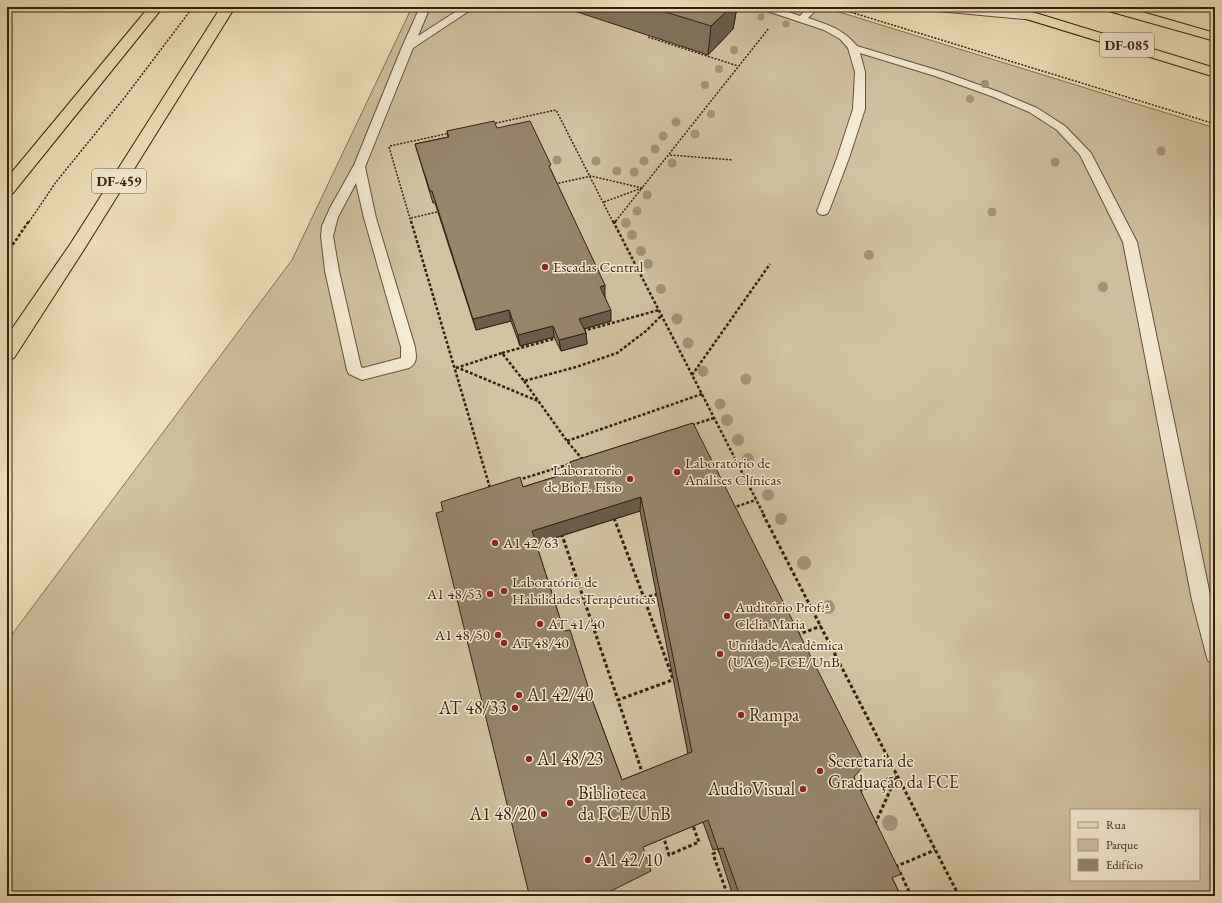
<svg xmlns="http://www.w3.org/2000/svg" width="1222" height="903" viewBox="0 0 1222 903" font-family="'EB Garamond',serif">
  <rect width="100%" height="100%" fill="#f2e3bd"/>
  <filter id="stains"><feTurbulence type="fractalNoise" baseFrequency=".005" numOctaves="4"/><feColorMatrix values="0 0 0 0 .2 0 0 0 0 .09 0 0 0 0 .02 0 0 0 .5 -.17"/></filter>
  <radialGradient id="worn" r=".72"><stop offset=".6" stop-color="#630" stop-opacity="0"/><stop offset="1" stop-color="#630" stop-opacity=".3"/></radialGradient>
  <!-- green -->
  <path fill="#d2c2a0" stroke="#847058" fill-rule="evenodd" d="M 412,7 L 823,7 L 1215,128 L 1215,896 L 7,896 L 7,641 L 292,260 ZM 1071,810 L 1199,810 L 1199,880 L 1071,880 Z"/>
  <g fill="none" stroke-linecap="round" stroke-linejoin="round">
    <!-- service casing -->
    <g stroke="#64503c" stroke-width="2">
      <path id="service" d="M 420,7 L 430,7 L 418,36 L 463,7 L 475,7 L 413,48 L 365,167 L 376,218 L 415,347 C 416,356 418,363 409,368 L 362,380 L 349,374 L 347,370 L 325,271 L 321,236 L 322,226 L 330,208 L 354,165 L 402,47 ZM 356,183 L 364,218 L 401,347 L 401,358 L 363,368 L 361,367 L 339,271 L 333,236 L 338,217 Z
        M 759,7 L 774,7 L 800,16 L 808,7 L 819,7 L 808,18 C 829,25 843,29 857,46 L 943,72 L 999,92 L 1037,108 L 1065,126 L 1091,153 L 1137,242 L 1215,619 L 1215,663 L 1208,661 L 1206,654 L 1192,600 L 1123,242 L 1080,155 L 1057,130 L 1029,112 L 991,96 L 935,76 L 860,53 L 865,72 L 865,109 L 849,158 L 829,211 L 827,214 L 823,215 L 819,214 L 817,211 L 837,158 L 853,109 L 855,72 L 848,48 L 840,39 L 824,30 L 761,9 Z
        M 922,7 L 959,7 L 1035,14 L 1040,17 L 1035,20 L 927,10 Z"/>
    </g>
    <!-- primary casing -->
    <g stroke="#351f11" stroke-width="2">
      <path id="primary" d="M 149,7 L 163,7 L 13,193 L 7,195 L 7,178 Z
        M 221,7 L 235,7 L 83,251 L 14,358 L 7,360 L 7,336 L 71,243 Z
        M 995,7 L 1016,7 L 1215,68 L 1215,77 L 997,10 Z
        M 1103,7 L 1125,7 L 1215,33 L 1215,41 L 1105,10 Z"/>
    </g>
    <!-- path-far2 -->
    <path stroke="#351f11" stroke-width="1.5" stroke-dasharray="2 1.5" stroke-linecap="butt" d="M 834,7 L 1215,124
      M 1199,7 L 1215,12
      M 648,37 L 738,66
      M 492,124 L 556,110 L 613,222
      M 390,146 L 450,133
      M 389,147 L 411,222
      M 670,155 L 733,160
      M 555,184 L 591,176 L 642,188 L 615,222
      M 604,202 L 642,188 L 769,28
      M 411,218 L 441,211
      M 29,222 L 56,182 L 125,97 L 193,7"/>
    <!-- path-far1 -->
    <path stroke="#351f11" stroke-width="2.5" stroke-dasharray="3 2" stroke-linecap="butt" d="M 411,221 L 490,488
      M 613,221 L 764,515
      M 614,223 L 616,221
      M 7,253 L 29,221
      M 583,331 L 659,310
      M 502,353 L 557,338
      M 456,367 L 538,401
      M 456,368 L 502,353 L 524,381 L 576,367 L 617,353 L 646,331 L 662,315
      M 692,375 L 770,264
      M 524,381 L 567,441 L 583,460
      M 692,425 L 714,418
      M 567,441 L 702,394
      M 518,480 L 573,463
      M 732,508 L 756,500"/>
    <!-- path -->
    <path stroke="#351f11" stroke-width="3" stroke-dasharray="3.5 2.5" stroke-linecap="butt" d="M 763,514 L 959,896
      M 614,518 L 644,598
      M 563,534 L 562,535 L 618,700
      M 658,594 L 644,598 L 673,679
      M 797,635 L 821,626
      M 643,775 L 618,700 L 675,679
      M 859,791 L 897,775
      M 875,824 L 897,775
      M 663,835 L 669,855 L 699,842 L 692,823
      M 721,850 L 713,854 L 728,896
      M 897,868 L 897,866 L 935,850
      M 900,872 L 911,896
      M 728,896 L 734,893"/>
    <!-- service -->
    <use href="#service" fill="#f7edd4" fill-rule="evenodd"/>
    <!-- primary -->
    <use href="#primary" fill="#f2e3bd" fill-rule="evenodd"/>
  </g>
  <!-- trees -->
  <g fill="#a49276">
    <circle cx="761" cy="17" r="3.5"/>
    <circle cx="786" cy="24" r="3.5"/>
    <circle cx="734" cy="50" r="4"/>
    <circle cx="719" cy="69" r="4"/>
    <circle cx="985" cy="84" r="4"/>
    <circle cx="705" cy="85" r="4"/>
    <circle cx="970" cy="99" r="4"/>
    <circle cx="711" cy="114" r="4"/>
    <circle cx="676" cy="122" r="4.5"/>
    <circle cx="695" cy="134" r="4.5"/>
    <circle cx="663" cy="136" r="4.5"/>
    <circle cx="655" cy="149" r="4.5"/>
    <circle cx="1161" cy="151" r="4.5"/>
    <circle cx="557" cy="160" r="4.5"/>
    <circle cx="596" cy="161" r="4.5"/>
    <circle cx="644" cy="161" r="4.5"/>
    <circle cx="1055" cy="162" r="4.5"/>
    <circle cx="672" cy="163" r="4.5"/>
    <circle cx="617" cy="171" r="4.5"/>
    <circle cx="634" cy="172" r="4.5"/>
    <circle cx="647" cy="195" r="4.5"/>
    <circle cx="637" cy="211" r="4.5"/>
    <circle cx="992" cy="212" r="4.5"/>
    <circle cx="626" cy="223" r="5"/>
    <circle cx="632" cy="235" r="5"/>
    <circle cx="641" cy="251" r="5"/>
    <circle cx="869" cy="255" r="5"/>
    <circle cx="648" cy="264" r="5"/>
    <circle cx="1103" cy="287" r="5"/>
    <circle cx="661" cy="289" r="5"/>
    <circle cx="677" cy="319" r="5.5"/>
    <circle cx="688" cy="343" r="5.5"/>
    <circle cx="703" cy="371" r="5.5"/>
    <circle cx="746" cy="379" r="5.5"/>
    <circle cx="720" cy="404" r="5.5"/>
    <circle cx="727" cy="420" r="6"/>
    <circle cx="738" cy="440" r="6"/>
    <circle cx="748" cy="459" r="6"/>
    <circle cx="768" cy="495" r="6"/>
    <circle cx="781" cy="519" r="6"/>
    <circle cx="804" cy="563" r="7"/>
    <circle cx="828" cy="607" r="7"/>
    <circle cx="890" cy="823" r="8"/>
  </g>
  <!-- wall -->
  <path fill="#82725b" stroke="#351f11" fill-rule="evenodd" d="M 562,7 L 737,7 L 733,29 L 708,55 Z
    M 497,128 L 551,170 L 605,297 L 611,321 L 584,329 L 586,333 L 587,344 L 561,351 L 554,337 L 520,346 L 511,321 L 476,330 L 435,203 L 433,203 L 415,144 L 448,137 L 447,131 Z
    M 693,423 L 854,777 L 892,878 L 901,896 L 733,896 L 718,849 L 713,850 L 703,822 L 643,847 L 601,896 L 523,487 L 571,472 L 570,462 ZM 640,511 L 688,754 L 622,780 L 594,705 L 564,631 L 536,544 Z"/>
  <!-- shaded-wall -->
  <path fill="#6a5d4a" stroke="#351f11" d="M 731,7 L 737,7 L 733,29 L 708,55 L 711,26 Z
    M 605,285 L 605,297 L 600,298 L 600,287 Z
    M 509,310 L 511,321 L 476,330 L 473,319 Z
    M 611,310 L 611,321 L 580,330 L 579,319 Z
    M 553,326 L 554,337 L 520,346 L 518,335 Z
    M 586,333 L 587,344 L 561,351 L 559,340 Z
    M 641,497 L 640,511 L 535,544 L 532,531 Z"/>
  <!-- building -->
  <path fill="#97856a" stroke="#351f11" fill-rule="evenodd" d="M 649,7 L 731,7 L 711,26 Z
    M 494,121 L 497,128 L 530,121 L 551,165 L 549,166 L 605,285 L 600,287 L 611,310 L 579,319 L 586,333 L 559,340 L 553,326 L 518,335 L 509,310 L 473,319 L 432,191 L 430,191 L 415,144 L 449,137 L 447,131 Z
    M 693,423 L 865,764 L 854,777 L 901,874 L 892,878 L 901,896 L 740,896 L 723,848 L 718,849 L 708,820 L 643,847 L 651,871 L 601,896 L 534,896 L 533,892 L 529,894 L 436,513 L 443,511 L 441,502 L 520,477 L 523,487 L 574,471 L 570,462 ZM 641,497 L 692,752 L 622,780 L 594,705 L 570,630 L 564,631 L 532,531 Z"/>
  <!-- markers -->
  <g fill="#8f2418" stroke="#f7edd4" stroke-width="1.5">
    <circle cx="545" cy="267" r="4"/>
    <circle cx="677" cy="472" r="4"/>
    <circle cx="630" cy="479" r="4"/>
    <circle cx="495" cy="543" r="4"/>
    <circle cx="504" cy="591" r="4"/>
    <circle cx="490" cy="594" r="4"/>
    <circle cx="727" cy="616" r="4"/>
    <circle cx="540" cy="624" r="4"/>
    <circle cx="498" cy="635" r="4"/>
    <circle cx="504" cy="643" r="4"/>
    <circle cx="720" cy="654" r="4"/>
    <circle cx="519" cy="695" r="4"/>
    <circle cx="515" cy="708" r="4"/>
    <circle cx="741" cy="715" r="4"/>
    <circle cx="529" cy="759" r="4"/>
    <circle cx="820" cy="771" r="4"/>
    <circle cx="803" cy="789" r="4"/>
    <circle cx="570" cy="803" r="4"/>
    <circle cx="544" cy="814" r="4"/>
    <circle cx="588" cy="860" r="4"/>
  </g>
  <g text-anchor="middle" stroke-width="3" stroke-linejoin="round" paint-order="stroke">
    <!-- shield labels -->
    <g fill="#f7edd4" stroke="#6f5d4c" stroke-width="1">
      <rect x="1100" y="33" width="54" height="24" rx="3"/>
      <rect x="92" y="169" width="54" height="24" rx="3"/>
    </g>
    <g font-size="14" font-weight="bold" fill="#351f11">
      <text x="1127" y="50">DF-085</text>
      <text x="119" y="186">DF-459</text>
    </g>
    <!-- poi labels -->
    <g font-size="15" fill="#351f11" stroke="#f7edd4" text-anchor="start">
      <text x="553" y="272">Escadas Central</text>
      <text x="685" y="468">Laboratório de<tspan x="685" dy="17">Análises Clínicas</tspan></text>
      <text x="622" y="475" text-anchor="end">Laboratorio<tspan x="622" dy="17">de BioF. Fisio</tspan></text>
      <text x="503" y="548">A1 42/63</text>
      <text x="512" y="587">Laboratório de<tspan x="512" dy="17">Habilidades Terapêuticas</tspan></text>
      <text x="482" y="599" text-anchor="end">A1 48/53</text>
      <text x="735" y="612">Auditório Prof.ª<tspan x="735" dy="17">Clélia Maria</tspan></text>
      <text x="548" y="629">AT 41/40</text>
      <text x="490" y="640" text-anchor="end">A1 48/50</text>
      <text x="512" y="648">AT 48/40</text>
      <text x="728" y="650">Unidade Acadêmica<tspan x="728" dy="17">(UAC) - FCE/UnB</tspan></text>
    </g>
    <!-- near-poi labels -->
    <g font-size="18" fill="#351f11" stroke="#f7edd4" text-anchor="start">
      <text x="527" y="701">A1 42/40</text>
      <text x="507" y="714" text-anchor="end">AT 48/33</text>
      <text x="749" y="721">Rampa</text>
      <text x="537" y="765">A1 48/23</text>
      <text x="828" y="767">Secretaria de<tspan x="828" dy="21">Graduação da FCE</tspan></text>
      <text x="795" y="795" text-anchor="end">AudioVisual</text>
      <text x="578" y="799">Biblioteca<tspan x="578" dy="21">da FCE/UnB</tspan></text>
      <text x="536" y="820" text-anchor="end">A1 48/20</text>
      <text x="596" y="866">A1 42/10</text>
    </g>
  </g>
  <!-- margin -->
  <rect width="1222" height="903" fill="none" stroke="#f2e3bd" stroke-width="24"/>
  <rect x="8" y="8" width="1206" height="887" fill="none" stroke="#351f11" stroke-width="2"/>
  <rect x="12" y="12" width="1198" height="879" fill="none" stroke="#351f11"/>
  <!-- legend -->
  <rect x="1070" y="809" width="130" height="72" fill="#f7edd4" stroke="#a99b86"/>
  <rect x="1078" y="822" width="20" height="6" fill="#f2e3bd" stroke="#a99b86"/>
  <text x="1106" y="829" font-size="12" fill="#351f11">Rua</text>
  <rect x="1078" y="839" width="20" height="12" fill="#d2c2a0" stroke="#a99b86"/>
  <text x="1106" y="849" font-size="12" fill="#351f11">Parque</text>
  <rect x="1078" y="859" width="20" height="12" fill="#97856a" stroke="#a99b86"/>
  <text x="1106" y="869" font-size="12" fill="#351f11">Edifício</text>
  <rect width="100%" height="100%" filter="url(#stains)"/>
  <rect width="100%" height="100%" fill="url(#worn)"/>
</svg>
